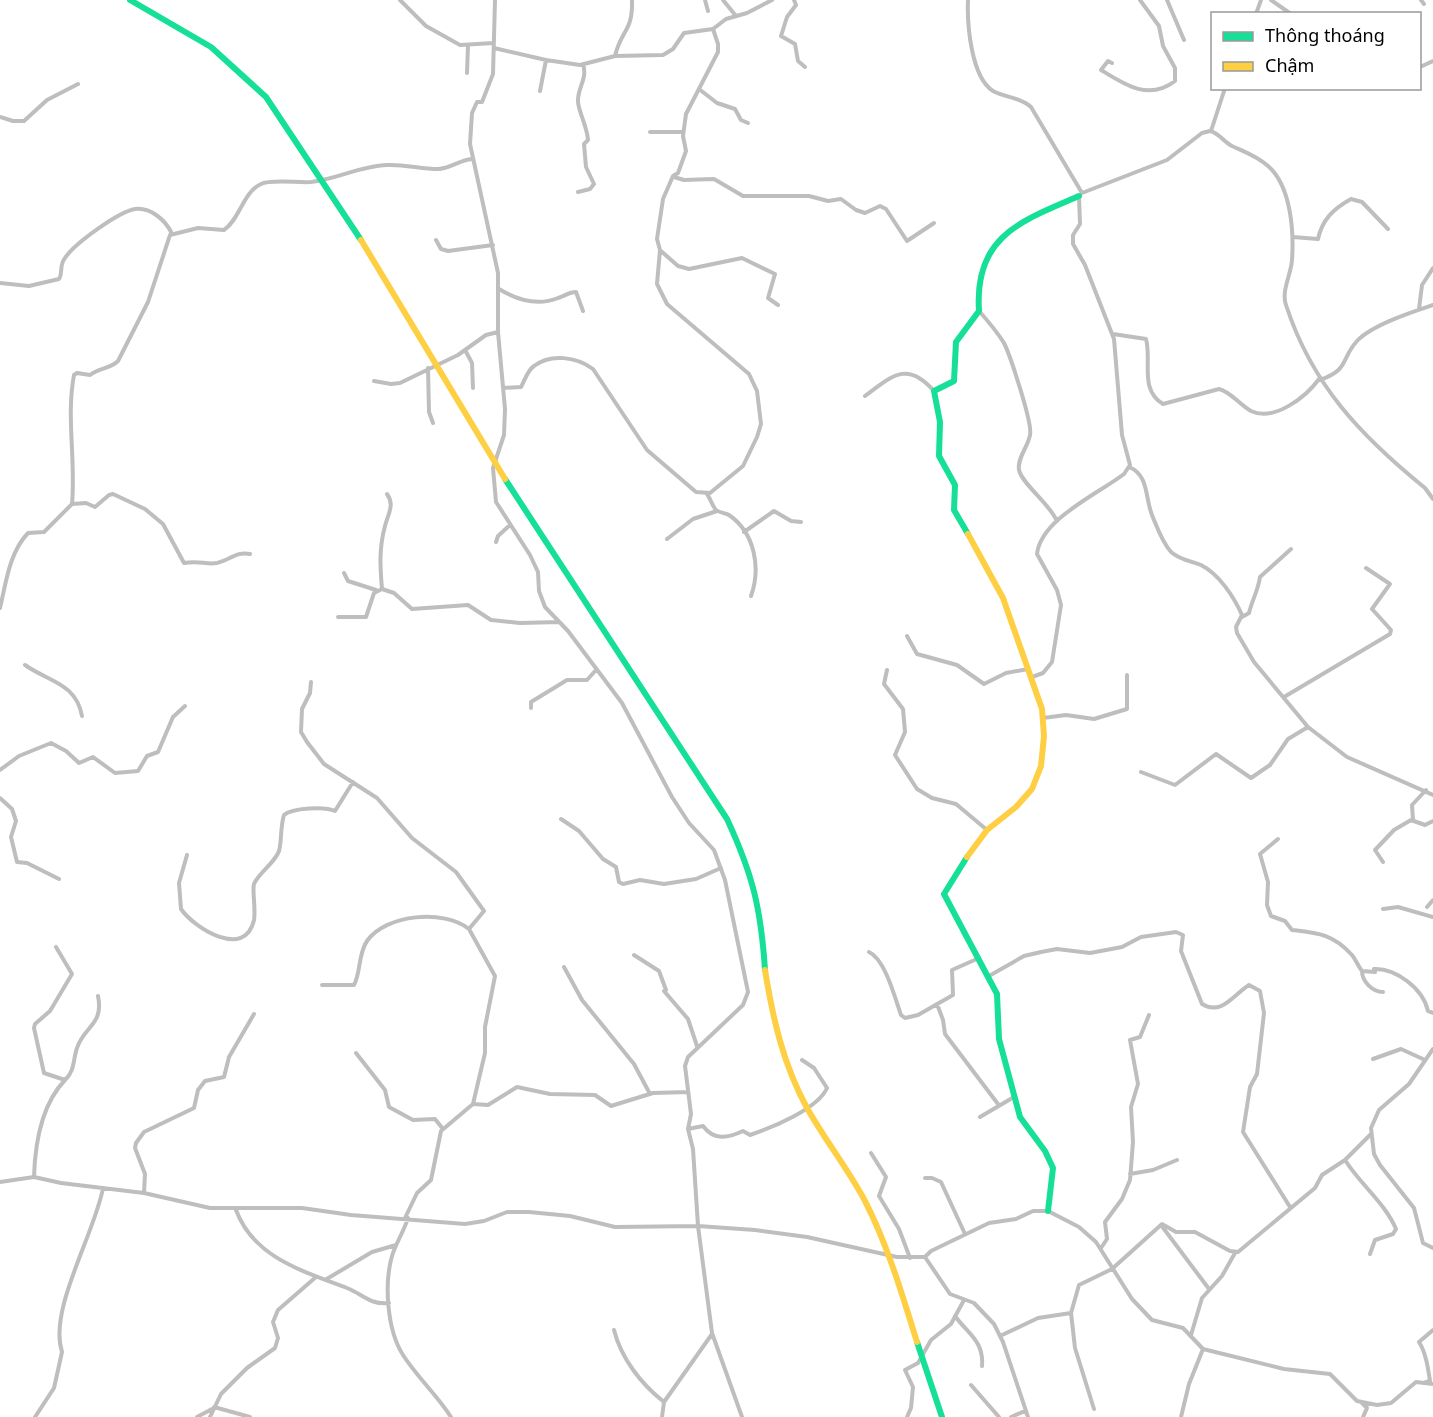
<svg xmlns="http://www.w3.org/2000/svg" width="1433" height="1417" viewBox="0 0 1433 1417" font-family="'Noto Sans',sans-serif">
  <rect width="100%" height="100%" fill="#fff"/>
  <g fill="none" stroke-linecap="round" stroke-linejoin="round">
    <!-- street -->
    <path stroke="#bebebe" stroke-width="4" d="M 400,0 L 426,26 L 460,45 L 494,43
      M 495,0 L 493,74 L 482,102 L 477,102 L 472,113 L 470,144 L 498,273 L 498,332 L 505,409 L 504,435 L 493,468 L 496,502 L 530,555 L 538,572 L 539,591 L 545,607 L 568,631 L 622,703 L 672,797 L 689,823 L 714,850 L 725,880 L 748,992 L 743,1005 L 688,1057 L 685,1066 L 691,1114 L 688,1129 L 693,1149 L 698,1226 L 712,1333 L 742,1417
      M 705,0 L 708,11
      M 723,0 L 736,16
      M 794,0 L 796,5 L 787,17 L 781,36 L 795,44 L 798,61 L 805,67
      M 968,0 C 967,24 971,77 993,91 C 1006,98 1020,97 1031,107 L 1082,193 L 1167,160 L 1202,133 L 1210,131 C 1219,133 1224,142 1232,146 C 1245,152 1257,156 1268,166 C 1291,186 1294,231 1292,260 C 1291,275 1281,291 1286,305 C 1312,385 1361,436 1425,488 L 1433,499
      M 1167,0 L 1184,40
      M 1271,0 L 1291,14
      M 1421,0 L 1424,4
      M 1256,14 L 1261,0
      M 494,48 L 546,60 L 580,65 L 615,56 L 663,55 L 673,49 L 684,33 L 713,29 L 726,19 L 747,13 L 772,0
      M 615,56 C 621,30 633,32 632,0
      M 1112,63 L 1108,61 L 1101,70 C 1125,85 1149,101 1175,81 L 1175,68 L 1163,46 L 1159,26 L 1140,0
      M 1420,67 L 1433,61
      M 467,73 L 468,45
      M 699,89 L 717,103 L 735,109 L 741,120 L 748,123
      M 540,91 L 546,60
      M 0,117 L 13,121 L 24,121 L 47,100 L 78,84
      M 1211,131 L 1225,88
      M 650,132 L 683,132
      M 674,177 L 684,180 L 714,179 L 743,196 L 809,196 L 828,201 L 841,199 L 856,210 L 865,213 L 880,206 L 886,209 L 907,241 L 934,223
      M 578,192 L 590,189 L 594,184 L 586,167 L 584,144 L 588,140 C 587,126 579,113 578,102 C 577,88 588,79 583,64
      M 1293,237 L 1318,239 C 1322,220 1333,209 1351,199 L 1362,202 L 1388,229
      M 436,240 L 441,249 L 448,251 L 493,245
      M 661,251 L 678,266 L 689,269 L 742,258 L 775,274 L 768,298 L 778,305
      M 0,283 L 29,286 L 59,279 C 63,273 59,265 65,258 C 74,244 118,212 135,209 C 150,207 166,220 172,234
      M 499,289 C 517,300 538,306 558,298 C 565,296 569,292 576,292 L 583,311
      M 1419,309 L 1422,285 L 1433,268
      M 979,311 C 988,321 997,332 1004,343 C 1010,355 1033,424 1030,435 C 1028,447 1017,458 1019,470 C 1022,484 1049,503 1057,521
      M 1113,334 L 1146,339 C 1152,360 1139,390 1163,404 L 1219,389 C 1231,392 1240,405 1251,411 C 1274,422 1306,397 1319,379
      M 465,350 L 472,363 L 473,388
      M 428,368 L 429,412 L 433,423
      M 1320,380 C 1350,369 1340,360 1357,341 C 1372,325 1412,312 1433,305
      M 374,381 L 391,384 L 400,383 L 458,355 L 486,335 L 498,332
      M 503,388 L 521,387 C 525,380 527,371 534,366 C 551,353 577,357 593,369 L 647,450 L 696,492 L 710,493 L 743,466 L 757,437 L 761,424 L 757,391 L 749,374 L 667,304 L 657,284 L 660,250 L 657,239 L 663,199 L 673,176 L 678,173 L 686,151 L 683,136 L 686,114 L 718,52 L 718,44 L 713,29
      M 865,396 C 892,376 907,360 934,391
      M 1129,467 C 1149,475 1145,498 1152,515 C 1157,527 1162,542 1171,552 C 1180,560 1191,561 1201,565 C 1219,574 1234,597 1242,615 L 1236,627 L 1237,633 L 1254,662 L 1308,727 L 1347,757 L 1433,795
      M 707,494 C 710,498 713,507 716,510 C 720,513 726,513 729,515 C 755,533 761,568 751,596
      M 72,504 L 86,503 L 95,507 L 109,495 L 113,494 L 145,509 L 163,524 L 184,563 C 199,560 206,565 217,563 C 230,560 237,551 250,554
      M 744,532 L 774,511 L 791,521 L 801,522
      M 667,539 L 693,519 L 717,511
      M 496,542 L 498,536 L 510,525
      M 344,573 L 348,581 L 376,590
      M 382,589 C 380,566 379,548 385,526 C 388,514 395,505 387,494
      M 0,608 C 6,583 9,553 28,533 L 44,532 L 72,504 C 76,461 66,417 74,375 L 77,373 L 90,375 C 99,368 110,369 118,361 L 148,302 L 170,235 L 198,228 L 224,230 C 240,219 243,192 261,184 C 270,179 299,183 311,182 C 337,179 360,166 387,165 C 404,164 421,169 438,169 C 450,169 459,160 472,159
      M 338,617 L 366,617 L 374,593 L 382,589 L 394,593 L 412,609 L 468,605 L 491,620 L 520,623 L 559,622
      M 1242,617 L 1249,613 C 1252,600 1258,591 1260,577 L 1291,549
      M 907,636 L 917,654 L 957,665 L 984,684 L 1006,673 L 1028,669
      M 25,665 C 49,682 76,683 82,716
      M 887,670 L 884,684 L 903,709 L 905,732 L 895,755 L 917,789 L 932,798 L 956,804 L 987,830
      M 1032,677 L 1043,673 L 1052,662 L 1061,605 L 1057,590 L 1037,554 C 1041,519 1098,494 1124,474 L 1130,465 L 1122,435 L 1114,339 L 1085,265 L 1073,244 L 1073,235 L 1080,224 L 1079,196
      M 311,682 L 310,693 L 302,709 L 301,732 L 307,742 L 324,764 L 377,798 L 412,838 L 456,872 L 484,911 L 469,929 L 495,976 L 485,1027 L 485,1053 L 473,1104 L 441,1131 L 431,1180 L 417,1193 L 405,1218
      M 1284,697 L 1390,634 L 1391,630 L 1372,609 L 1390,584 L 1366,568
      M 531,708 L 531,702 L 567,680 L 587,680 L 596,670
      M 1043,718 L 1066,715 L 1094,719 L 1127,709 L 1127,675
      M 0,770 L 19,756 L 51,743 L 66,751 L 79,763 L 93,757 L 115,773 L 138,771 L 147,756 L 158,752 L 173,717 L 185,706
      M 1141,772 L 1175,785 L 1216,754 L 1251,778 L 1270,765 L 1288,739 L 1308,727
      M 0,798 L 12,809 L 16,821 L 11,837 L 17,862 L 27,863 L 59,879
      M 561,819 L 579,831 L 603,859 L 616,867 L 619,882 L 623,884 L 640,880 L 664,884 L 696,879 L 721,868
      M 1413,820 L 1412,805 L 1426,790
      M 1278,839 L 1260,854 L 1268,882 L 1267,905 L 1271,916 L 1285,921 L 1292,930 C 1318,933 1333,934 1352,955 C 1356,960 1358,966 1362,971 L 1375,972 L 1374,969 C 1395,968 1423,988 1428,1011 L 1433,1013
      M 187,855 L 179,883 L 181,909 C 194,928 245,960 254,920 C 256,910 252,890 254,884 C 259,872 275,863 279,851 C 282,840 280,828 284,815 C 292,808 325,806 335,811 L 353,782
      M 1383,862 L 1375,850 L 1394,830 L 1411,820 L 1425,825 L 1433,821
      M 1427,907 L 1433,900
      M 1383,909 L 1398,907 L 1433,917
      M 869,952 C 885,959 895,998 901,1015 L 905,1018 L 918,1015 L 953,995 L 952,970 L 979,958
      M 634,955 L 659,971 L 666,990 L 664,991 L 688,1019 L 697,1046
      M 564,967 L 582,1000 L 634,1064 L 650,1094
      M 1362,971 C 1362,982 1373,992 1383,992
      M 989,976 L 1024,956 L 1041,952 L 1057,949 L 1090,953 L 1122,947 L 1141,937 L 1176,932 L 1183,935 L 1181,951 L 1202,1004 C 1222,1016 1233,995 1249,985 L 1260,991 L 1264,1013 L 1257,1074 L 1250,1087 L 1243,1132 L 1290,1207
      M 322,985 L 354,985 C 361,972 358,954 367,941 C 386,914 444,909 469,929
      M 937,1004 L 943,1020 L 945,1034 L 998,1104
      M 1433,1049 L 1409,1084 L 1379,1110 L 1371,1128 L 1374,1154 L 1380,1165 L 1414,1208 L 1423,1243 L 1433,1248
      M 356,1053 L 385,1090 L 389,1107 L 413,1120 L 435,1119 L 443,1129
      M 1373,1059 L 1401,1049 L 1425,1060
      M 65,1080 C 75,1071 73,1059 77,1048 C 84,1026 104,1025 98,996
      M 473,1104 L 488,1105 L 517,1087 L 550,1094 L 595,1095 L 611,1106 L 653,1093 L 688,1092
      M 980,1117 L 1014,1097
      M 688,1129 L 703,1126 C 714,1141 728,1138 743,1131 L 750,1135 C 771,1128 818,1109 827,1088 L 814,1068 L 802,1060
      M 871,1153 L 886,1177 L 879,1196 L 899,1229 L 910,1258
      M 1345,1160 C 1360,1184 1385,1203 1396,1229 L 1393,1234 L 1375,1240 L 1370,1254
      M 1130,1174 L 1153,1170 L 1177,1160
      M 34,1177 C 35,1143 41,1105 65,1080 L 44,1073 L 34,1028 L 35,1024 L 50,1011 L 72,974 L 56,947
      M 925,1178 L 932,1178 L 941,1182 L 965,1234
      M 0,1182 L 34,1177 L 61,1183 L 144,1193 L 210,1208 L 302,1208 L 351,1215 L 465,1224 L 484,1221 L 507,1212 L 529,1212 L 570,1216 L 615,1227 L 698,1226 L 755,1230 L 807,1237 L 897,1257 L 925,1257 L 950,1294 L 974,1303 L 994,1324 L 1003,1342 L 1028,1417
      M 144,1193 L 145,1174 L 135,1148 L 136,1143 L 144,1132 L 194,1108 L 198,1090 L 205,1081 L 224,1077 L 229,1057 L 254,1014
      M 236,1210 C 254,1258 303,1271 347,1288 C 364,1295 370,1305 389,1303
      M 408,1218 C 404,1231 396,1243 392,1256 C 384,1284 387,1330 403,1355 C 417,1377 437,1395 451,1417
      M 1161,1225 L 1209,1289
      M 1101,1248 L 1107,1239 L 1105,1222 L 1122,1199 L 1130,1180 L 1133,1142 L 1131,1107 L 1138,1084 L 1130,1040 L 1140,1037 L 1149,1015
      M 925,1257 L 931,1251 L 989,1223 L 1016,1219 L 1033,1211 L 1048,1211 L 1079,1227 L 1096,1242 L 1132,1299 L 1152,1320 L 1183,1328 L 1203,1349 L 1284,1369 L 1330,1374 L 1357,1401 L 1377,1405 L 1391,1403 L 1416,1382 L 1433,1384
      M 325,1280 L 372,1252 L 396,1245
      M 1071,1313 L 1075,1348 L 1094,1409
      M 955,1316 C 968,1334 984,1341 982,1366
      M 614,1330 C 621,1358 641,1384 664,1402
      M 1191,1335 L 1202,1298 L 1222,1276 L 1235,1253
      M 1000,1336 L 1038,1318 L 1071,1313 L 1079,1285 L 1112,1269 L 1162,1224 L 1176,1232 L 1195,1232 L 1230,1251 L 1238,1252 L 1315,1188 L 1322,1175 L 1345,1160 L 1371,1134
      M 1426,1382 L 1430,1381 C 1428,1368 1426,1353 1419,1342 L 1433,1330
      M 971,1385 L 999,1417
      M 1362,1403 L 1367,1408 L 1363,1417
      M 214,1407 L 250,1417
      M 35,1417 L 54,1388 L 62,1352 C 48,1310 95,1233 103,1188
      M 197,1417 L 212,1409
      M 210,1417 L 221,1394 L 247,1368 L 275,1348 L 278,1338 L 273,1322 L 278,1310 L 316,1277
      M 662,1417 L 664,1402 L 712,1334
      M 907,1417 L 911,1408 L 913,1387 L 905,1370 L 918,1363 L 931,1340 L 951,1324 L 964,1300
      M 1011,1417 L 1025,1411
      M 1181,1417 L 1189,1384 L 1203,1349"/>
    <!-- fast -->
    <path stroke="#16e098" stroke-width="6" d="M 130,0 L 211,47 L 266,97 L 361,240
      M 505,479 L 727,819 C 753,875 761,909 765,970
      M 968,534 L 954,510 L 955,485 L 939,456 L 940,422 L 934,391 L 954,381 L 956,342 L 979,311 C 974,236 1021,221 1079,196
      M 967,857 L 944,894 L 997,994 L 999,1039 L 1020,1117 L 1045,1151 L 1053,1168 L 1048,1211
      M 917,1342 L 942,1417"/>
    <!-- slow -->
    <path stroke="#ffcf43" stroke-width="6" d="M 361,240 L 505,479
      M 967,857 L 987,830 L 1016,807 L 1032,789 L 1041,766 L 1044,736 L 1042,709 L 1003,598 L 968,534
      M 765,970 C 773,1019 783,1064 807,1108 C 825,1140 848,1169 865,1201 C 888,1246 902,1294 917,1342"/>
  </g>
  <!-- legend -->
  <rect x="1211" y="12" width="210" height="78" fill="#ffffff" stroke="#999999" stroke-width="1.5"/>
  <rect x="1223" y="32" width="30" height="9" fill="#16e098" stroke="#999999" stroke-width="1.5"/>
  <text x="1265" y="42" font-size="18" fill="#000000">Thông thoáng</text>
  <rect x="1223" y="62" width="30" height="9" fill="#ffcf43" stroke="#999999" stroke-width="1.5"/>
  <text x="1265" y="72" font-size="18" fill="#000000">Chậm</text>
</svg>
